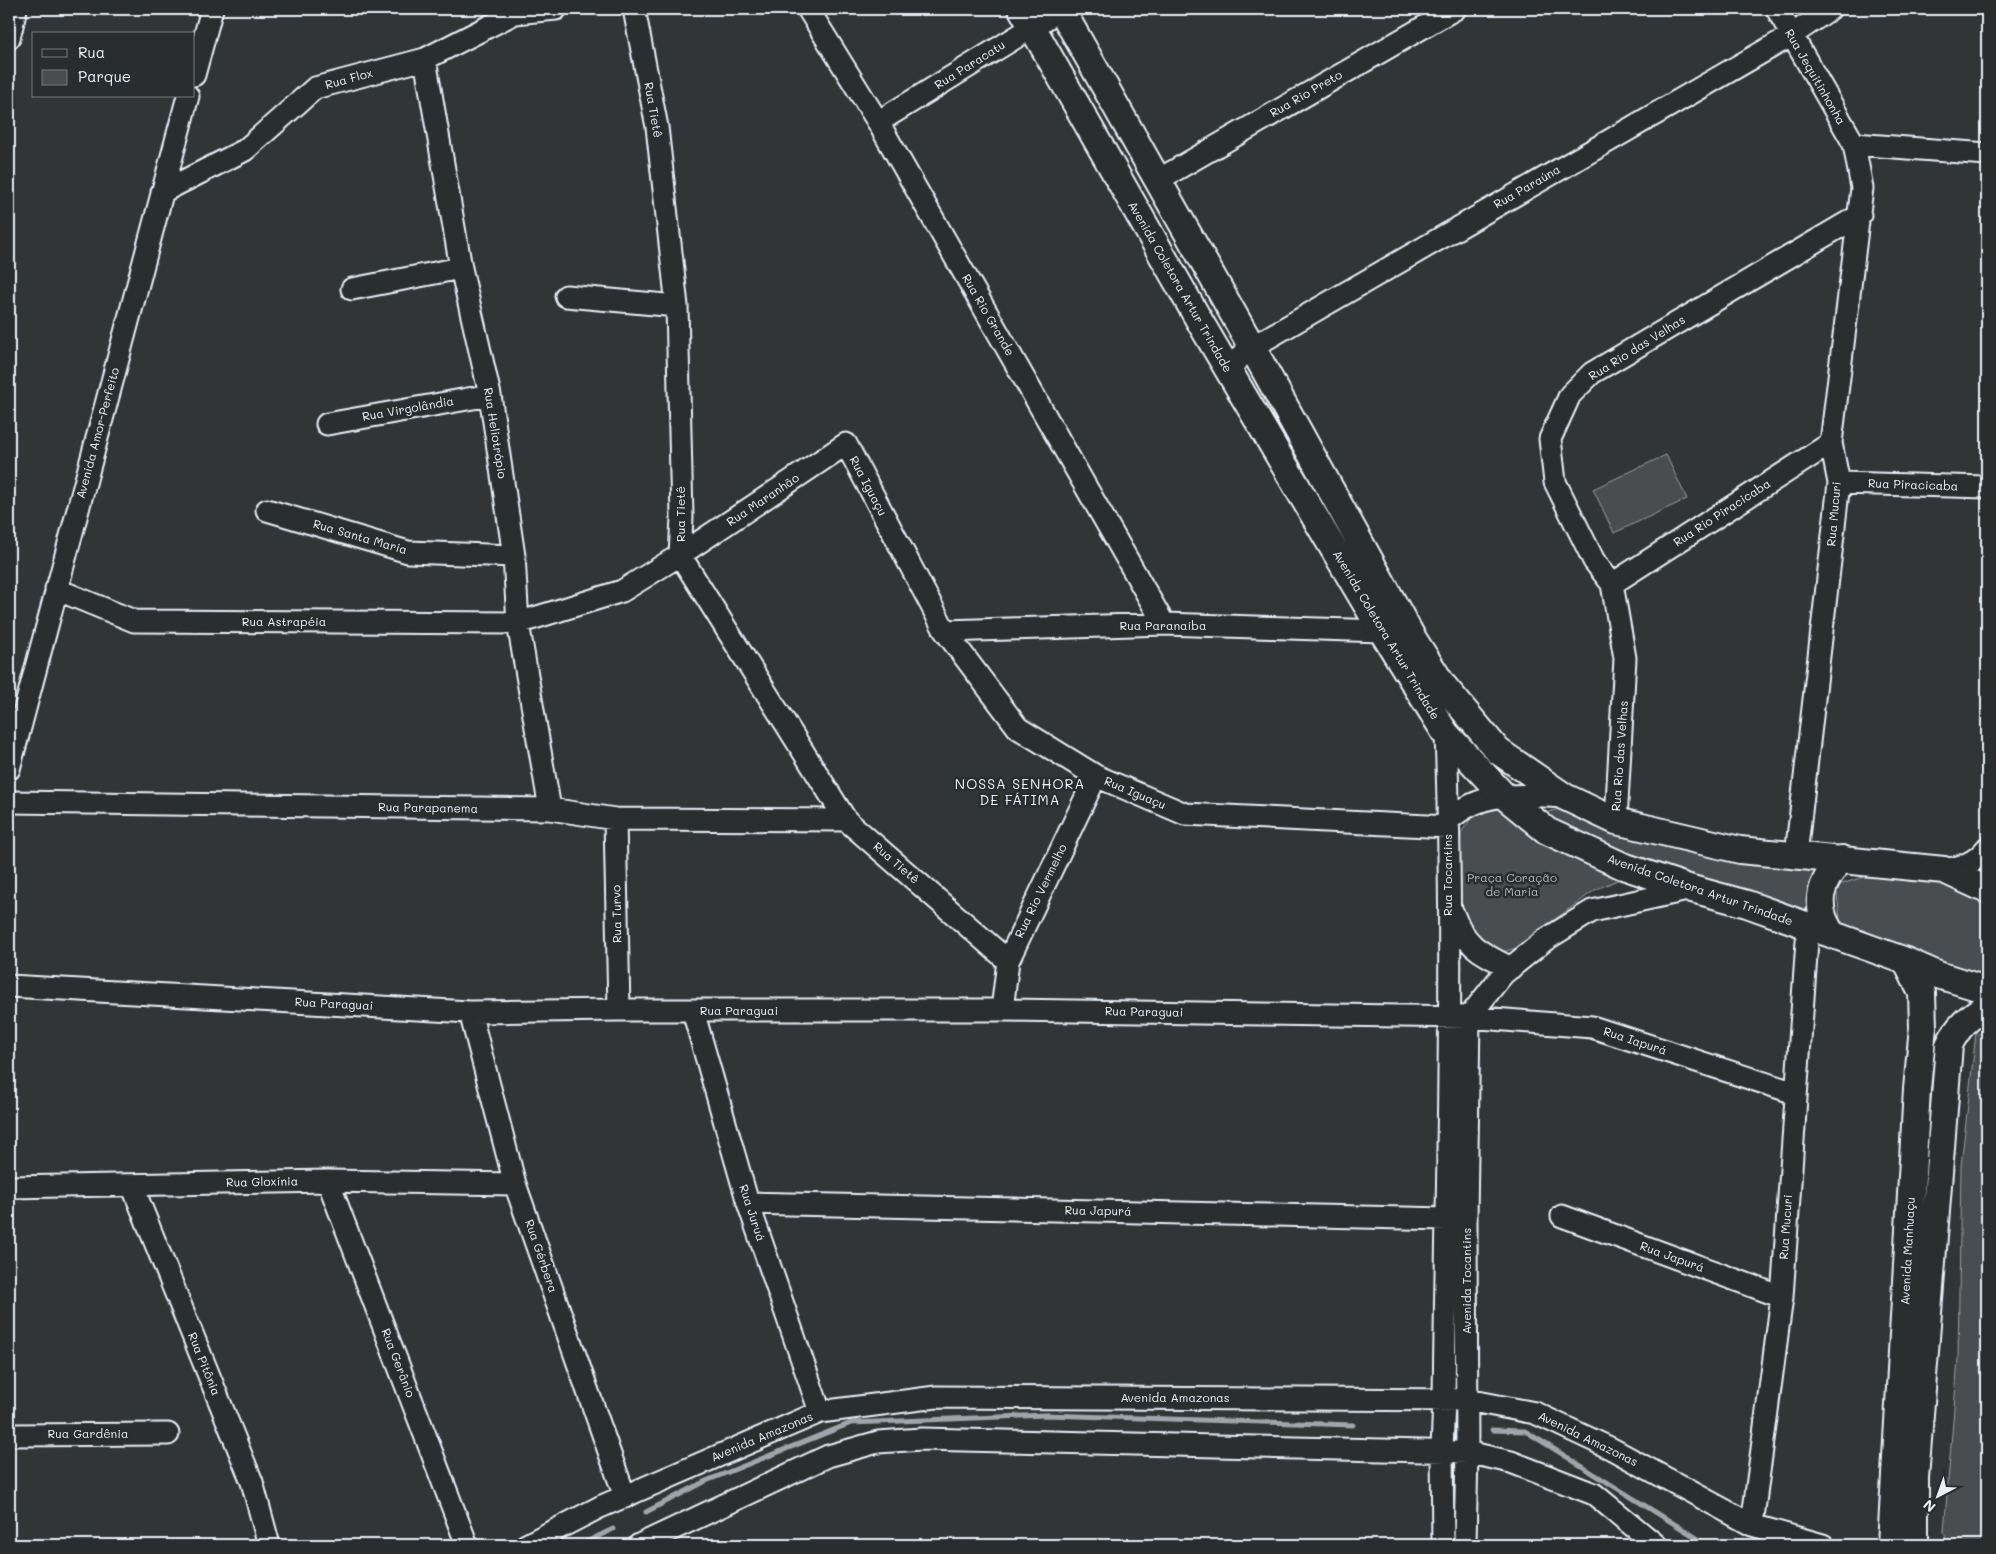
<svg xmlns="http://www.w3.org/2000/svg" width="1996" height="1554" viewBox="0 0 1996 1554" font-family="Mali,sans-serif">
  <rect width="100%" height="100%" fill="#323536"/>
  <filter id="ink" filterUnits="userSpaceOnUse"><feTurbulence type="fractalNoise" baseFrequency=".02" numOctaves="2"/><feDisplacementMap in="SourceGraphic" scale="10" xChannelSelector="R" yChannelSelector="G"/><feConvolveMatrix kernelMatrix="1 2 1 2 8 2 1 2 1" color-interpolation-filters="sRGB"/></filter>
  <g filter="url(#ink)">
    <!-- green -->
    <path fill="#494d4f" stroke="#989fa4" d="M 1666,455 L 1687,499 L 1614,533 L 1593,489 Z
      M 1495,808 L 1503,810 L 1624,877 L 1595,890 L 1516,948 L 1503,952 L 1483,946 L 1460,911 L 1458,900 L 1461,833 L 1473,815 Z
      M 1559,809 L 1661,846 L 1734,861 L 1821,867 L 1813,919 L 1591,840 L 1539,815 Z
      M 1878,872 L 1932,879 L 1987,903 L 1987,977 L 1841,927 L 1836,886 Z
      M 1976,1033 L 1987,1036 L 1987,1545 L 1947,1545 L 1944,1531 L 1958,1359 L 1961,1166 Z"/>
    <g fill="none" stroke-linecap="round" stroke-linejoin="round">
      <!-- stream -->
      <path stroke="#9fa5aa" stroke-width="5" d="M 1492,1430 L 1525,1431 L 1705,1543
        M 646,1512 L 706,1481 L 851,1423 L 1046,1415 L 1353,1425
        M 580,1545 L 613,1529"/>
      <!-- minor casing -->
      <g stroke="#e8f1f8" stroke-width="25">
        <path id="minor" d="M 634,9 L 657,127 L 677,306 L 682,517 L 680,555 L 846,820 L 1008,961
          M 808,9 L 878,122 L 1164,624
          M 1777,9 L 1854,144 L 1862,188 L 1831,443 L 1839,483 L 1796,855
          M 9,38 L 16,9
          M 425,59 L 461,268 L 490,395 L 514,556 L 518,623 L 550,809
          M 194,75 L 212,9
          M 878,122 L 1062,9
          M 1854,144 L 1987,154
          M 1158,180 L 1455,9
          M 162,192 L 245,150 L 315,88 L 425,59 L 515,13 L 556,9
          M 352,289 L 461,268
          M 566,296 L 677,306
          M 1227,369 L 1252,347 L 1792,35 L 1830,9
          M 327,424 L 490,395
          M 1839,483 L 1987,487
          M 267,510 L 408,552 L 514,556
          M 1612,584 L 1831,443
          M 56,589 L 134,621 L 518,623 L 622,591 L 680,555 L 846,444 L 945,631 L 1018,728 L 1096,776 L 1185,814 L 1448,827
          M 945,631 L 1164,624 L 1382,631
          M 9,769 L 188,96
          M 9,802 L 550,809 L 615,819 L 846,820
          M 615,819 L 619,1010
          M 1449,820 C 1483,789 1522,795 1565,797
          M 1616,821 L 1625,658 L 1612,584 L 1594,561 L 1555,482 L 1550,439 L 1570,395 L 1592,373 L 1860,215
          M 1944,870 C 1962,867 1975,863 1987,848
          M 1452,911 C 1465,946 1479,952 1511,968
          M 9,986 L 470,1012 L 619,1010 L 1002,1010 L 1469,1017 L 1592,1027 L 1795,1093
          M 1002,1010 L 1008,961 L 1096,776
          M 693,1011 L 748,1203 L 820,1412
          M 470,1012 L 515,1184 L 625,1497
          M 1469,1017 L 1503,974 L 1545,940 L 1592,911 L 1692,889
          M 328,1181 L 467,1545
          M 132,1185 L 252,1482 L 269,1545
          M 9,1187 L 328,1181 L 515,1184
          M 748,1203 L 1447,1219
          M 1562,1216 L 1782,1297
          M 9,1435 L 168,1434
          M 1752,1525 L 1782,1297 L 1808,927
          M 526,1545 L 600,1507 L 820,1412 L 936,1397 L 1467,1400 L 1535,1413 L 1612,1449 L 1752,1525 L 1823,1545
          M 639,1545 L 828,1456 L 878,1442 L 922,1439 L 1467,1452 L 1511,1462 L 1594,1494 L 1656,1545
          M 1443,1545 L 1442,1450 L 1444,1399 C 1447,1178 1454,955 1446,734
          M 1465,1545 L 1467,1452 L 1466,1219 L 1469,1017"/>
      </g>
      <!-- major casing -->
      <g stroke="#e8f1f8" stroke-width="30">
        <path id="major" d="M 1022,9 L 1203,327 L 1382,631 L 1446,734 L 1503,795 L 1547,831 L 1623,866 L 1692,889 L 1747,904 L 1906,961 L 1938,975 L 1987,990
          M 1061,9 L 1252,347 L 1412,637 L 1442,684 L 1498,751 L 1565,797 L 1616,821 L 1740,850 L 1944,870 L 1987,890
          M 1832,934 C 1813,907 1819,882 1842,859
          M 1891,1545 L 1917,1089 L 1923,1027 L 1922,993 L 1906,961
          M 1915,1545 L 1915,1478 L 1949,1045 C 1958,1026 1969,1017 1987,1006"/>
      </g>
      <!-- minor -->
      <use href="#minor" stroke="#2a2d2e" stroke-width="21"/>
      <!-- major -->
      <use href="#major" stroke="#2a2d2e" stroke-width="26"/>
    </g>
  </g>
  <g text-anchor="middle" stroke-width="5" stroke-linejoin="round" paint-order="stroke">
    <!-- street labels -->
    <g font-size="12" fill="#e8f1f8" stroke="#2a2d2e">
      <text transform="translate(970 65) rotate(-32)" y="4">Rua Paracatu</text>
      <text transform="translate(1815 77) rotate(60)" y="4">Rua Jequitinhonha</text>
      <text transform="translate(349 79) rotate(-15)" y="4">Rua Flox</text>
      <text transform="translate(1306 94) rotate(-30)" y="4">Rua Rio Preto</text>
      <text transform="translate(653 110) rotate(80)" y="4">Rua Tietê</text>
      <text transform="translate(1527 187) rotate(-30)" y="4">Rua Paraúna</text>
      <text transform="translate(1180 287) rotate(60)" y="4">Avenida Coletora Artur Trindade</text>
      <text transform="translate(988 315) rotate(60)" y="4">Rua Rio Grande</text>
      <text transform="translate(1637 348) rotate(-32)" y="4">Rua Rio das Velhas</text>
      <text transform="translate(408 409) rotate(-10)" y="4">Rua Virgolândia</text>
      <text transform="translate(98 433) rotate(-75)" y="4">Avenida Amor-Perfeito</text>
      <text transform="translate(495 433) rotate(81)" y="4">Rua Heliotrópio</text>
      <text transform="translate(1913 485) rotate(2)" y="4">Rua Piracicaba</text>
      <text transform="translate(868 486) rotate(62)" y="4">Rua Iguaçu</text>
      <text transform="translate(763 500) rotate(-34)" y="4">Rua Maranhão</text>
      <text transform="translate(1722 513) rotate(-33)" y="4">Rua Rio Piracicaba</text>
      <text transform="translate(681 514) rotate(-90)" y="4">Rua Tietê</text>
      <text transform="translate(1834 514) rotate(-85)" y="4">Rua Mucuri</text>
      <text transform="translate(360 537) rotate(16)" y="4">Rua Santa Maria</text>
      <text x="284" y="626">Rua Astrapéia</text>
      <text x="1163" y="630">Rua Paranaíba</text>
      <text transform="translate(1386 635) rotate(59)" y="4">Avenida Coletora Artur Trindade</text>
      <text transform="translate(1620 756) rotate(-86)" y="4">Rua Rio das Velhas</text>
      <text transform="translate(1135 793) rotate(23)" y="4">Rua Iguaçu</text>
      <text transform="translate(428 808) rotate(1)" y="4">Rua Parapanema</text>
      <text transform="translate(896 863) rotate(41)" y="4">Rua Tietê</text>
      <text transform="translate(1448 875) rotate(-90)" y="4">Rua Tocantins</text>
      <text transform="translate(1700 890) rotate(19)" y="4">Avenida Coletora Artur Trindade</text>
      <text transform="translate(1041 891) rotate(-64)" y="4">Rua Rio Vermelho</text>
      <text transform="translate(617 914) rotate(-91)" y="4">Rua Turvo</text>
      <text transform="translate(334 1004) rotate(3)" y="4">Rua Paraguai</text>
      <text x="739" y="1015">Rua Paraguai</text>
      <text transform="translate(1144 1012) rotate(1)" y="4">Rua Paraguai</text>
      <text transform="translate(1635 1041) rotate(18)" y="4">Rua Iapurá</text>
      <text transform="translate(262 1182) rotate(-1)" y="4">Rua Gloxínia</text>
      <text transform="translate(1098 1211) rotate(1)" y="4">Rua Japurá</text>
      <text transform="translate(752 1213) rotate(72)" y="4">Rua Juruá</text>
      <text transform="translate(1786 1227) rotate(-86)" y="4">Rua Mucuri</text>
      <text transform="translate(1908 1251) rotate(-87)" y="4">Avenida Manhuaçu</text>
      <text transform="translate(541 1256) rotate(71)" y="4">Rua Gérbera</text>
      <text transform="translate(1672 1257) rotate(20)" y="4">Rua Japurá</text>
      <text transform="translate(1467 1281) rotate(-90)" y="4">Avenida Tocantins</text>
      <text transform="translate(398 1363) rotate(69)" y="4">Rua Gerânio</text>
      <text transform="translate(204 1364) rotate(68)" y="4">Rua Pitônia</text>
      <text x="1175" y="1402">Avenida Amazonas</text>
      <text x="88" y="1438">Rua Gardênia</text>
      <text transform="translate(762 1437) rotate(-23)" y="4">Avenida Amazonas</text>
      <text transform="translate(1588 1439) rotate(26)" y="4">Avenida Amazonas</text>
    </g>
    <!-- park labels -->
    <g font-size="12" fill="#b0b8bd" stroke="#2a2d2e">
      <text x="1512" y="882">Praça Coração<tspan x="1512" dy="14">de Maria</tspan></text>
    </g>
    <!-- neighbourhood labels -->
    <g font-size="14" letter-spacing="1" fill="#e8f1f8" stroke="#2a2d2e">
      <text x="1020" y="789">NOSSA SENHORA<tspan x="1020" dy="16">DE FÁTIMA</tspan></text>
    </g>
  </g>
  <!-- margin -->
  <rect width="1996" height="1554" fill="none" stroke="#2a2d2e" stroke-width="30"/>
  <rect x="15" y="15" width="1966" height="1524" fill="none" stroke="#e8f1f8" stroke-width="2" filter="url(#ink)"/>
  <!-- legend -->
  <rect x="32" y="32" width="162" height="65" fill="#2a2d2e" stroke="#767b7f"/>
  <rect x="42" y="49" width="25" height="8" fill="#2a2d2e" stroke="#767b7f"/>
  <text x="78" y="58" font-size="15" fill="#e8f1f8">Rua</text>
  <rect x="42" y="70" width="25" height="15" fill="#494d4f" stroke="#767b7f"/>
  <text x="78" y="82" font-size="15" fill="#e8f1f8">Parque</text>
  <!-- north arrow -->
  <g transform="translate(1938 1496) rotate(221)" stroke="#2a2d2e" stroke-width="4" paint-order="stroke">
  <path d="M0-4L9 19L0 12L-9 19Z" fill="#e8f1f8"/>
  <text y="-8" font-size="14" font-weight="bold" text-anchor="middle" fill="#e8f1f8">N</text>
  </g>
</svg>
